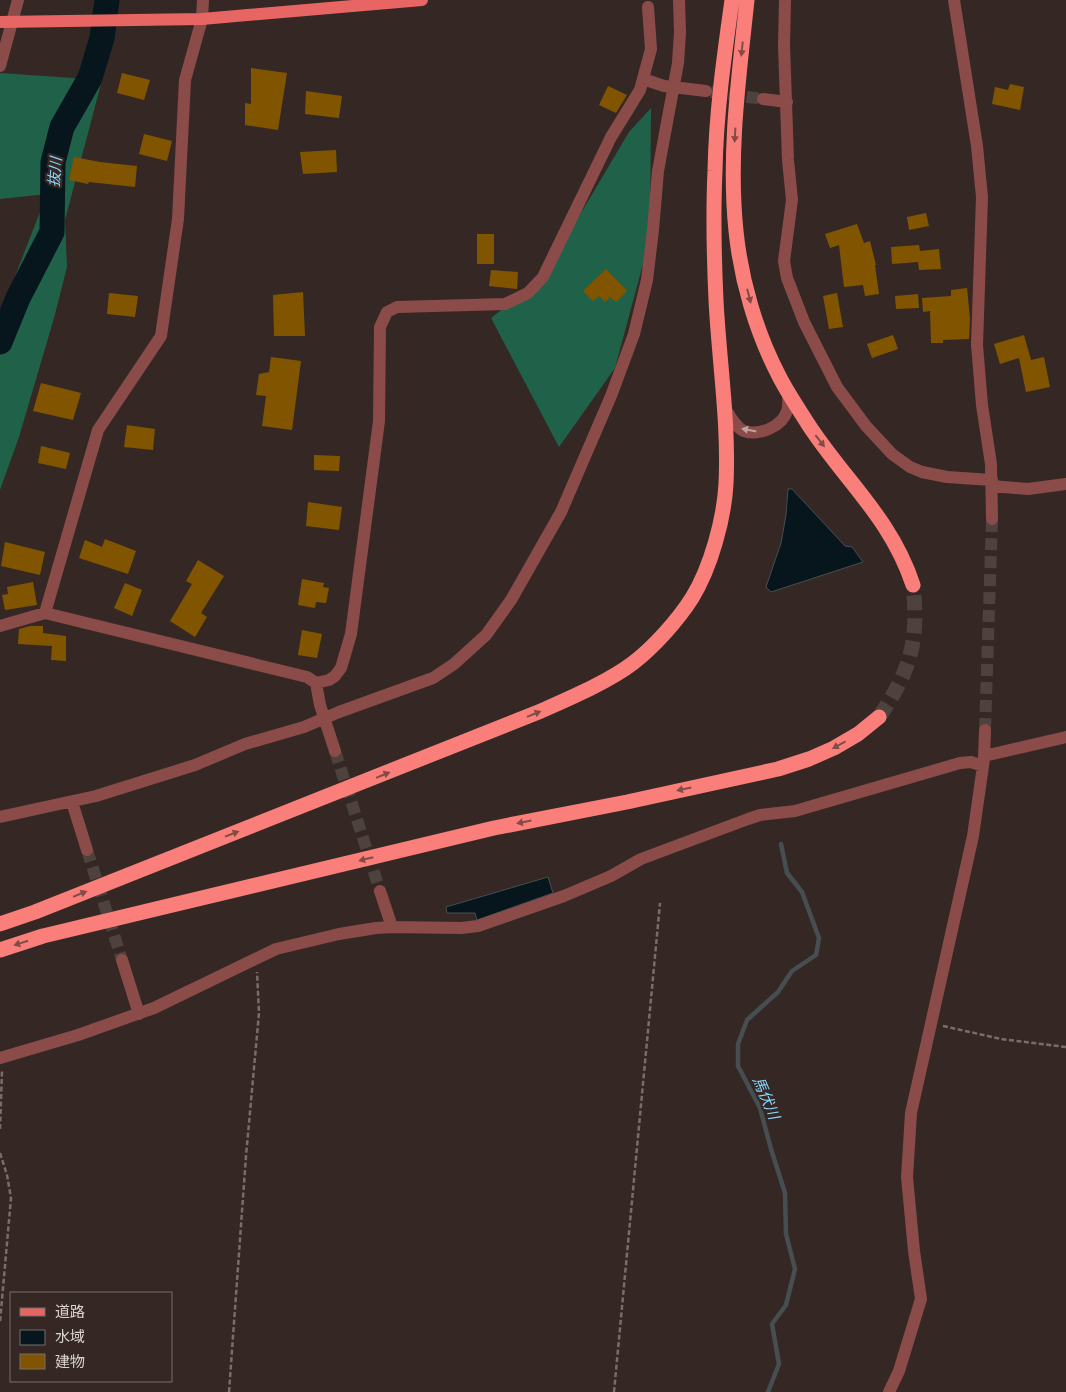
<svg xmlns="http://www.w3.org/2000/svg" width="1066" height="1392" viewBox="0 0 1066 1392" font-family="Poppins,'Noto Sans JP',sans-serif">
  <rect width="100%" height="100%" fill="#352824"/>
  <!-- forest -->
  <path fill="#206249" d="M 0,73 L 102,80 L 65,220 L 67,267 L 54,318 L 19,437 L 0,490 L 0,315 L 47,194 L 0,199 Z
    M 651,108 L 650,238 L 615,368 L 559,447 L 491,318 L 543,277 L 629,132 Z"/>
  <!-- water -->
  <path fill="#07161d" stroke="#464e52" d="M 788,489 L 792,489 L 845,546 L 852,547 L 863,562 L 771,592 L 766,587 L 781,543 L 786,515 Z
    M 548,877 L 553,893 L 477,920 L 475,913 L 447,913 L 446,907 Z"/>
  <g fill="none" stroke-linecap="round" stroke-linejoin="round">
    <!-- stream -->
    <path stroke="#464e52" stroke-width="4.5" d="M 768,1392 L 779,1364 L 772,1324 L 786,1305 L 795,1269 L 786,1234 L 785,1193 L 771,1149 L 760,1108 L 738,1066 L 738,1044 L 747,1020 L 778,992 L 792,971 L 816,955 L 819,938 L 802,892 L 787,873 L 781,844"/>
    <!-- river -->
    <path stroke="#07161d" stroke-width="25" d="M 0,342 L 18,298 L 52,232 L 53,162 L 62,127 L 90,78 L 102,38 L 107,0"/>
  </g>
  <!-- building -->
  <path fill="#815500" d="M 251,68 L 287,73 L 278,130 L 245,125 L 245,103 L 251,104 Z
    M 122,73 L 150,80 L 144,100 L 117,93 Z
    M 1010,84 L 1024,87 L 1020,110 L 992,104 L 995,87 L 1008,90 Z
    M 608,86 L 627,95 L 616,113 L 599,105 Z
    M 306,91 L 342,96 L 339,118 L 305,114 Z
    M 144,134 L 172,141 L 167,161 L 139,154 Z
    M 336,150 L 337,172 L 303,174 L 300,152 Z
    M 74,157 L 100,162 L 137,166 L 135,187 L 89,182 L 88,184 L 69,180 Z
    M 926,213 L 929,226 L 909,230 L 907,217 Z
    M 857,224 L 864,243 L 870,241 L 876,265 L 875,265 L 879,294 L 865,296 L 863,285 L 844,287 L 839,245 L 830,248 L 825,234 Z
    M 477,234 L 494,234 L 494,264 L 477,264 Z
    M 919,245 L 920,251 L 939,249 L 941,269 L 919,270 L 918,262 L 892,264 L 891,247 Z
    M 606,269 L 627,291 L 616,302 L 610,297 L 605,302 L 599,296 L 593,301 L 583,291 Z
    M 491,270 L 518,272 L 517,289 L 489,286 Z
    M 967,288 L 970,319 L 969,339 L 943,340 L 943,343 L 931,343 L 930,311 L 923,312 L 922,298 L 951,296 L 951,290 Z
    M 303,292 L 305,336 L 274,336 L 273,295 Z
    M 109,293 L 138,296 L 135,317 L 107,314 Z
    M 837,293 L 843,327 L 829,329 L 823,296 Z
    M 918,294 L 919,308 L 896,309 L 895,296 Z
    M 893,335 L 898,349 L 872,358 L 867,344 Z
    M 1024,335 L 1031,360 L 1044,357 L 1050,387 L 1026,392 L 1019,358 L 1000,364 L 994,344 Z
    M 271,357 L 301,361 L 292,430 L 262,426 L 266,396 L 256,395 L 259,374 L 269,372 Z
    M 41,383 L 81,393 L 73,420 L 33,411 Z
    M 127,425 L 155,429 L 153,450 L 124,447 Z
    M 41,446 L 70,453 L 66,469 L 38,463 Z
    M 314,455 L 340,456 L 339,471 L 314,470 Z
    M 308,502 L 342,507 L 339,530 L 306,526 Z
    M 105,539 L 136,551 L 128,574 L 79,558 L 85,540 L 102,547 Z
    M 5,542 L 45,552 L 40,575 L 1,566 Z
    M 198,560 L 224,576 L 201,613 L 207,617 L 195,637 L 170,621 L 192,584 L 186,581 Z
    M 302,579 L 324,583 L 323,587 L 329,588 L 326,603 L 316,602 L 315,608 L 298,605 Z
    M 33,582 L 37,605 L 5,610 L 2,595 L 8,594 L 7,587 Z
    M 125,583 L 142,590 L 132,616 L 114,608 Z
    M 30,626 L 43,626 L 43,633 L 66,636 L 66,661 L 51,660 L 52,646 L 18,644 L 19,629 Z
    M 302,630 L 322,634 L 317,658 L 298,655 Z"/>
  <g fill="none" stroke-linecap="round" stroke-linejoin="round">
    <!-- minor-tunnel -->
    <path stroke="#4e423e" stroke-width="12" stroke-dasharray="12 6" stroke-linecap="butt" d="M 711,92 L 763,99
      M 985,730 L 992,519
      M 335,751 L 380,891
      M 87,850 L 122,960"/>
    <!-- highway-tunnel -->
    <path stroke="#4e423e" stroke-width="15" stroke-dasharray="15 8" stroke-linecap="butt" d="M 879,717 C 911,670 919,641 913,585"/>
    <!-- path -->
    <path stroke="#786d69" stroke-width="2.5" stroke-dasharray="5 2.5" stroke-linecap="butt" d="M 943,1026 L 1001,1039 L 1066,1047
      M 0,1129 L 2,1071
      M 0,1153 L 7,1175 L 11,1198 L 0,1322
      M 229,1392 L 246,1156 L 259,1013 L 257,972
      M 614,1392 L 660,903"/>
    <!-- minor -->
    <path stroke="#8b4c49" stroke-width="12" d="M 785,0 L 784,45 L 788,160 L 792,200 L 784,261 L 787,278 L 804,322 L 837,387 L 866,426 L 892,454 L 910,467 L 922,472 L 947,477 L 992,480
      M 954,0 L 977,146 L 982,197 L 977,345 L 982,405 L 991,464 L 992,519
      M 0,66 L 18,0
      M 643,79 L 664,86 L 706,91
      M 763,99 L 787,102
      M 724,407 C 729,414 735,427 744,431 C 759,436 782,427 787,411 C 789,406 788,397 788,392
      M 992,486 L 1028,489 L 1066,484
      M 45,613 L 98,430 L 161,336 L 178,219 L 185,80 L 202,19 L 203,0
      M 0,626 L 45,613 L 307,677 L 316,683 L 320,705 L 335,751
      M 316,683 L 329,680 L 335,676 L 341,668 L 351,634 L 379,421 L 380,327 L 387,312 L 397,307 L 505,304 L 528,293 L 543,277 L 611,137 L 640,90 L 651,49 L 648,7
      M 984,756 L 1066,737
      M 72,802 L 87,850
      M 0,817 L 96,796 L 195,765 L 245,744 L 304,727 L 339,712 L 433,678 L 454,664 L 486,635 L 511,600 L 561,512 L 611,396 L 634,334 L 647,280 L 653,230 L 658,171 L 678,63 L 680,32 L 679,0
      M 380,891 L 392,927
      M 122,960 L 139,1014
      M 0,1058 L 78,1035 L 154,1008 L 276,949 L 339,934 L 376,928 L 392,927 L 461,928 L 478,926 L 564,896 L 611,876 L 641,859 L 748,819 L 760,815 L 795,811 L 960,763 L 971,762 L 983,766
      M 889,1392 L 899,1371 L 921,1299 L 914,1251 L 907,1177 L 911,1113 L 973,836 L 984,759 L 985,730"/>
    <!-- major -->
    <path stroke="#e76663" stroke-width="12" d="M 0,22 L 202,19 L 422,0"/>
    <!-- highway -->
    <path stroke="#fa7f7a" stroke-width="15" d="M 747,0 C 739,76 728,154 736,231 C 741,280 756,332 779,376 C 787,392 798,408 808,424 C 845,481 891,518 913,585
      M 0,924 L 35,912 L 541,711 C 570,698 608,682 633,663 C 654,647 678,620 692,598 C 711,567 724,519 726,484 C 729,422 719,361 716,300 C 714,257 713,214 715,171 C 716,114 724,57 732,0
      M 0,950 L 43,936 L 494,828 L 627,802 L 778,769 L 809,759 L 834,748 L 858,734 L 879,717"/>
  </g>
  <!-- one-way arrows -->
  <defs><path id="oneway-solid" d="M-6-.8H1V-3.2L6.5 0L1 3.2V.8H-6Z" transform="scale(1.25)"/></defs>
  <g fill="#844b46">
    <use href="#oneway-solid" transform="translate(742 49) rotate(96)"/>
    <use href="#oneway-solid" transform="translate(735 135) rotate(93)"/>
    <use href="#oneway-solid" transform="translate(749 296) rotate(76)"/>
    <use href="#oneway-solid" transform="translate(820 441) rotate(52)"/>
    <use href="#oneway-solid" transform="translate(534 714) rotate(-22)"/>
    <use href="#oneway-solid" transform="translate(839 745) rotate(151)"/>
    <use href="#oneway-solid" transform="translate(383 775) rotate(-22)"/>
    <use href="#oneway-solid" transform="translate(684 789) rotate(168)"/>
    <use href="#oneway-solid" transform="translate(524 822) rotate(169)"/>
    <use href="#oneway-solid" transform="translate(232 834) rotate(-21)"/>
    <use href="#oneway-solid" transform="translate(366 859) rotate(166)"/>
    <use href="#oneway-solid" transform="translate(80 894) rotate(-22)"/>
    <use href="#oneway-solid" transform="translate(21 943) rotate(162)"/>
  </g>
  <use fill="#bea3a0" href="#oneway-solid" transform="translate(749 430) rotate(-169)"/>
  <g text-anchor="middle" stroke-width="4.5" stroke-linejoin="round" paint-order="stroke">
    <!-- water labels -->
    <g font-size="15" font-style="italic" fill="#86d8fe" stroke="#352824">
      <text transform="translate(55 172) rotate(-85)" y="5">抜川</text>
      <text transform="translate(766 1098) rotate(67)" y="5">馬伏川</text>
    </g>
  </g>
  <!-- legend -->
  <rect x="10" y="1292" width="162" height="90" fill="#352824" stroke="#776c68"/>
  <rect x="20" y="1308" width="25" height="8" fill="#e76663" stroke="#776c68"/>
  <text x="55" y="1317" font-size="15" fill="#dad2cf">道路</text>
  <rect x="20" y="1330" width="25" height="15" fill="#07161d" stroke="#776c68"/>
  <text x="55" y="1342" font-size="15" fill="#dad2cf">水域</text>
  <rect x="20" y="1354" width="25" height="15" fill="#815500" stroke="#776c68"/>
  <text x="55" y="1367" font-size="15" fill="#dad2cf">建物</text>
</svg>
